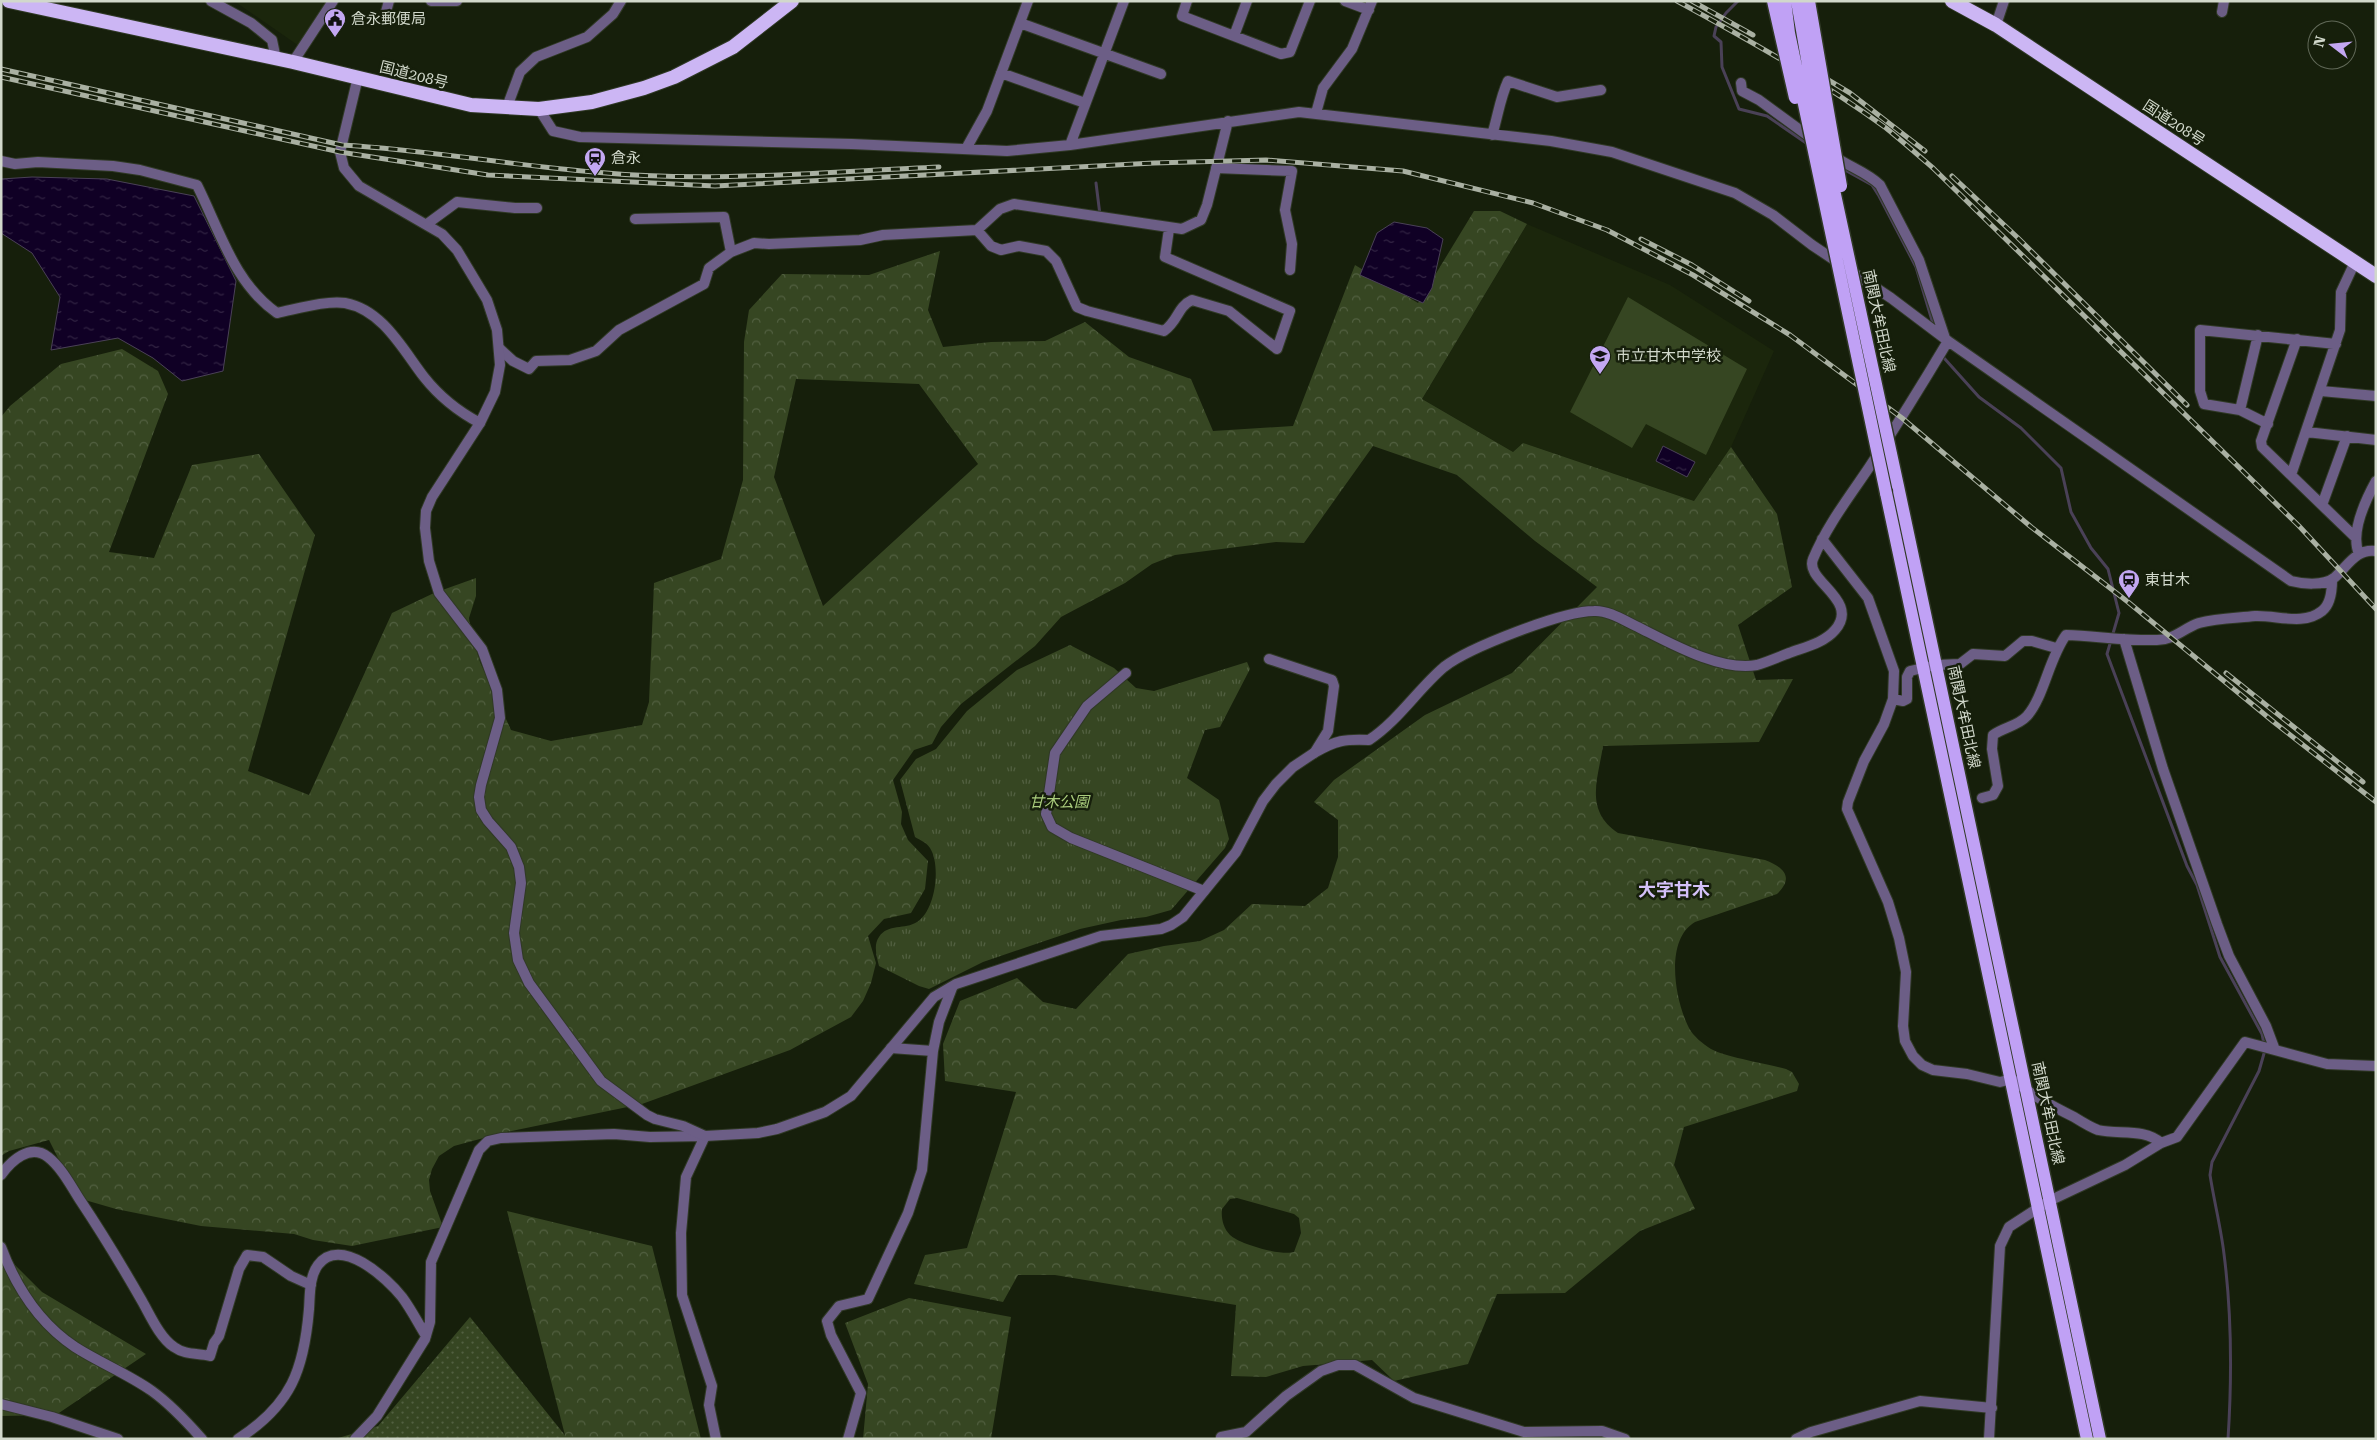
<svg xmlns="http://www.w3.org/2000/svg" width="2377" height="1440" viewBox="0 0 2377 1440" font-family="'Roboto Serif','Noto Sans JP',serif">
  <defs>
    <pattern id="grass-dots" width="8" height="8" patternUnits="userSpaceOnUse" patternTransform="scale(1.25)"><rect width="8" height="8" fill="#364622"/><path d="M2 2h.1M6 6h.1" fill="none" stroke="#526041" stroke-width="1.8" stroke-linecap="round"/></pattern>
    <pattern id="forest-crowns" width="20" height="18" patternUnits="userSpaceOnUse" patternTransform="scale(1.25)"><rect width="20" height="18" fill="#364622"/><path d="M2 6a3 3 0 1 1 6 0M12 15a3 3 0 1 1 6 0" fill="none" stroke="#526041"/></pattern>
    <pattern id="park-tufts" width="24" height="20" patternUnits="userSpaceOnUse" patternTransform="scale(1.25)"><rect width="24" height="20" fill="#364622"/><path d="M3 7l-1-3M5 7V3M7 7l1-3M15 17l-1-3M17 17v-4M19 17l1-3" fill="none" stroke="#526041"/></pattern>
    <pattern id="water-ripples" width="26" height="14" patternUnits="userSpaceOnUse" patternTransform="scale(1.25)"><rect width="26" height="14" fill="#100025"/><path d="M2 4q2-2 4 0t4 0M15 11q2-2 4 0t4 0" fill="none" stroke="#322443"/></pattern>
  </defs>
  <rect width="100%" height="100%" fill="#161f0b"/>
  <!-- built -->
  <path fill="#1b260c" d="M 234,1 L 329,1 L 299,46 Z
    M 1527,224 L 1670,285 L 1774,351 L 1731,447 L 1694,501 L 1523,443 L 1513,452 L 1422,399 Z"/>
  <!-- grass -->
  <path fill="url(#grass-dots)" d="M 470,1317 L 568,1439 L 335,1439 L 378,1426 Z"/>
  <!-- forest -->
  <path fill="url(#forest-crowns)" fill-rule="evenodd" d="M 1474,211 L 1500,211 L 1527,224 L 1422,399 L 1513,452 L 1523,443 L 1694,501 L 1731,447 L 1777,514 L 1792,587 L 1738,625 L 1756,680 L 1793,679 L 1759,742 L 1603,746 C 1598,779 1584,810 1618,833 L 1765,860 C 1783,867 1795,877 1777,894 L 1695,922 C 1664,940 1675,1001 1689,1028 C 1693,1036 1703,1044 1711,1049 C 1725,1057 1768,1064 1786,1069 L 1792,1072 L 1799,1084 L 1797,1091 L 1684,1127 L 1674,1165 L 1695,1209 L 1640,1231 L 1565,1293 L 1497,1294 L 1468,1364 L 1394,1381 L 1372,1360 L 1303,1366 L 1266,1377 L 1231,1376 L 1236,1305 L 1055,1275 L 1018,1275 L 1003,1302 L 914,1284 L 925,1255 L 967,1248 L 1016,1092 L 945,1081 L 943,1044 L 960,1001 L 1017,978 L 1043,1002 L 1076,1009 L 1128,954 L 1164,946 L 1200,941 L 1224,930 L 1252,904 L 1305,906 L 1328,888 L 1338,857 L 1338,820 L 1314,802 L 1334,780 L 1425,715 L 1512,673 L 1597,587 L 1535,541 L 1457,475 L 1373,446 L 1304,543 L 1276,542 L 1175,555 L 1152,564 L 1125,583 L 1061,617 L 1035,646 L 961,704 L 941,727 L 932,744 L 914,750 L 893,780 L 902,812 L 901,824 L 908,840 L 928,861 L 925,889 L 911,913 L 884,919 L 868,936 L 876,963 L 871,983 L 863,1001 L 851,1017 L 790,1050 L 642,1104 L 502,1133 L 454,1146 L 439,1156 L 432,1169 L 429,1180 L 430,1191 L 443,1227 L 352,1246 L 313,1240 L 294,1234 L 201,1226 L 116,1209 L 78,1198 L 49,1140 L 9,1151 L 1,1156 L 1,417 L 10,406 L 61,364 L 122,349 L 158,371 L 168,394 L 109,552 L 154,558 L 192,465 L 259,454 L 315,535 L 248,771 L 309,795 L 392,613 L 434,593 L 476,578 L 476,596 L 469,618 L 471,633 L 480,662 L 511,730 L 551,741 L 642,725 L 649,702 L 654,583 L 721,559 L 743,480 L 744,342 L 749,310 L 782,274 L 869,275 L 940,251 L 928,310 L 943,347 L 991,342 L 1045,341 L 1085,322 L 1129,357 L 1191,379 L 1213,431 L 1293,426 L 1355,265 L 1418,303 ZM 796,379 L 919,384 L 978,464 L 823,606 L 774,477 ZM 1237,1198 L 1294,1214 L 1299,1218 L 1301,1233 L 1294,1252 C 1281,1256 1239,1244 1230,1235 C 1223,1228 1221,1218 1222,1209 L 1230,1199 Z
    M 507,1211 L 652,1246 L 701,1439 L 566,1439 Z
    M 1,1251 L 42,1292 L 146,1354 L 56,1415 L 1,1416 Z
    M 909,1298 L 1011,1317 L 991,1439 L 863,1439 L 868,1384 L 845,1323 Z"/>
  <!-- park -->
  <path fill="url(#park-tufts)" d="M 1070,645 L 1114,668 L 1136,688 L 1154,691 L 1247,662 L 1250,669 L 1220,727 L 1205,730 L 1187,778 L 1219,800 L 1229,839 L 1225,848 L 1171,910 L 1146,917 L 1121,920 L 1080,929 L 1030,946 L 983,962 L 929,989 L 919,986 L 879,966 C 877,958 873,945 879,937 C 888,923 905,930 917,922 C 936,910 941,865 930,848 C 927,843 920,840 915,837 L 900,780 L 916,759 L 936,749 L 967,711 L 1017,670 Z"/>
  <!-- garden -->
  <path fill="#364622" d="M 1628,297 L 1747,369 L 1706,455 L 1646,424 L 1632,448 L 1570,412 Z"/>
  <!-- water -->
  <path fill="url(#water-ripples)" stroke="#4a4157" d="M 32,177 L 107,179 L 194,196 L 236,281 L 223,371 L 182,381 L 153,358 L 118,338 L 51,350 L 60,297 L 32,253 L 1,233 L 1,179 Z
    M 1394,222 L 1427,228 L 1443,239 L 1432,288 L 1423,303 L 1360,275 L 1377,233 Z
    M 1663,446 L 1695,462 L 1687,477 L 1656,461 Z"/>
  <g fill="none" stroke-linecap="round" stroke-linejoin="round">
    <!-- stream -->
    <path stroke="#4a4157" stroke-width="3" d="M 1738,1 L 1726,13 L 1716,27 L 1714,36 L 1721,42 L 1722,67 L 1739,109 L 1767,116 L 1809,145
      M 1843,169 L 1872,185 L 1879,196 L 1916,267 L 1934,327
      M 1096,183 L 1100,215
      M 1942,354 L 1944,358 L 1979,397 L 2021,428 L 2061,468 L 2071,512 L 2091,548 L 2108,569 L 2119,613 L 2107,654 L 2187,866 L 2197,885 L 2220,957 L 2262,1034 L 2264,1044
      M 2228,1439 C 2232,1377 2232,1316 2224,1254 C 2221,1228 2214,1201 2210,1175 L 2212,1162 L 2259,1071 L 2265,1050"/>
    <!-- minor casing -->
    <g stroke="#303926" stroke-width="12">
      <path id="minor" d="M 211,1 L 251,23 L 272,40 L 276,59
        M 431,1 L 457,1
        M 1187,1 L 1182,16 L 1281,54 L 1290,52 L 1310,1
        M 1345,1 L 1369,10
        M 2222,12 L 2224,1
        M 385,15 L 389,1
        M 1020,23 L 1161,74
        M 1996,25 L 2004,1
        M 1234,36 L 1247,1
        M 293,62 L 333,1
        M 1001,73 L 1085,103
        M 1741,83 L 1742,91 L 1759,100 L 1815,141
        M 507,107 L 520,72 L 536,57 L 587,37 L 613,14 L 621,1
        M 539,109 L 553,131 L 580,137 L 852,144 L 1007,151 L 1070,145 L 1299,112 L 1551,141 L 1612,152 L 1735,193 L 1773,215 L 1812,245 L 1891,298 L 1948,341 L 2291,581 C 2302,584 2324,586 2334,578 C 2347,567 2356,548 2376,551
        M 1316,113 L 1323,88 L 1352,49 L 1372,1
        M 1492,135 C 1498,116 1500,98 1508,81 L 1557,97 L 1601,90
        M 1070,145 L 1124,1
        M 967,147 L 987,111 L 1028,1
        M 1834,156 C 1849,167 1867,172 1880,185 L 1919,260 L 1945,338
        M 1,161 L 15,164 L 38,162 L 113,166 L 140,170 L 197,185 C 220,231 234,283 277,313 C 297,309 327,300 345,303 C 383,310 403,350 424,377 C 439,396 459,412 480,423
        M 1216,168 L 1292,171 L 1285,210 L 1292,244 L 1290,270
        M 635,219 L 724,217 L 731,252
        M 427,224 L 457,202 L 515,208 L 537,208
        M 977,230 L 991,246 L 1001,250 L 1019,246 L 1046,251 L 1056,261 L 1077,307 L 1087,311 L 1164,331 C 1179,320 1177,307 1192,300 L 1229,311 L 1277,349 L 1290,311 L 1165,257 L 1169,229
        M 2297,339 L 2261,441 L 2262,447 L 2356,538
        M 500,349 L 513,361 L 529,369 L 536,361 L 570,360 L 596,351 L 619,330 L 704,284 L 709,268 L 731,252 L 754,243 L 769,244 L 860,240 L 883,235 L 977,230 L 1000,209 L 1014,204 L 1182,229 L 1201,220 L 1207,205 L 1228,121
        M 2321,391 L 2376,396
        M 2240,410 L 2258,335
        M 2268,424 L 2240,410 L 2204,404 L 2200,391 L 2200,330 L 2336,344
        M 2307,432 L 2376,440
        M 2291,475 L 2340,330 L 2341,292 L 2355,262
        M 2322,505 L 2347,436
        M 1822,539 L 1868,598 L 1894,671 L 1893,699 L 1884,724 L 1864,761 L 1848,802 L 1847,809 L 1888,902 L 1899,938 L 1906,972 L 1903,1026 L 1905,1041 L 1913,1056 L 1922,1065 L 1933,1070 L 1967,1074 L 2000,1082 L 2012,1079 C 2031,1095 2052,1106 2074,1117 C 2082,1122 2090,1127 2098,1130 C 2119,1135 2144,1128 2161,1143
        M 2359,554 C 2350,533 2365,501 2376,481
        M 2124,639 L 2163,769 L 2217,924 L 2229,956 L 2266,1026 L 2275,1050
        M 1269,659 L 1332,680 L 1334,686 L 1328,731 L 1315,752
        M 1126,673 L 1087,706 L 1055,753 L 1046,814 L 1052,827 L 1071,838 L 1204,891
        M 1893,699 L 1903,701 L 1907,699 L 1907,677 L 1910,671 L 1936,665 L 1960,664 L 1973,654 L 2005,656 L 2023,641 L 2032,641 L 2056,648
        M 1314,753 C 1336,740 1345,739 1369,740 C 1398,721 1418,689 1444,667 C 1468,648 1563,611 1594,611 C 1608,610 1625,621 1638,627 C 1670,643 1721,672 1757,665 C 1767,662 1779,657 1789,653 C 1805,647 1824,643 1835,630 C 1861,600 1804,581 1813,559 C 1827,525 1850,496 1870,466 C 1897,425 1923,383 1948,341
        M 1982,798 L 1993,795 L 1998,786 L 1992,749 L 1993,735 C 2004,727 2018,726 2027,716 C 2044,697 2049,658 2066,635 C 2096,636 2127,641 2157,640 C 2174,640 2184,628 2199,623 C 2217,618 2237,618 2255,616 C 2277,615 2303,626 2322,611 C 2331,604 2332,590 2332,580
        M 891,1048 L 933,1051
        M 1,1175 C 11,1161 30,1143 48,1157 C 62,1168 71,1186 80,1200 C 102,1233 122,1266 142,1301 C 150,1315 160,1338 174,1347 C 185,1355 197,1353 210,1356 L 214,1343 L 219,1336 L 239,1269 L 247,1255 L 263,1257 L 291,1276 L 311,1285
        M 1,1247 C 16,1287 39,1323 75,1347 C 100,1363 128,1374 152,1391 C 170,1404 187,1422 202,1439
        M 1,1404 L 52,1417 L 118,1439
        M 1221,1437 L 1246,1432 L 1286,1396 L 1321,1371 L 1338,1365 L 1355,1365 L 1414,1398 L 1524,1432 L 1602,1431 L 1625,1439
        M 238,1439 C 291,1405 304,1370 309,1309 C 310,1296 309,1277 318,1265 C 340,1235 387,1278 402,1297 C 411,1309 418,1323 426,1336
        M 355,1439 L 377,1416 L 425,1339 L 430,1322 L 431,1262 L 479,1150 L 488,1141 L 501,1138 L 614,1134 L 650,1137 L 705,1136 L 686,1177 L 681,1233 L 682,1295 L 712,1386 L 709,1405 L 716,1439
        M 848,1439 L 861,1393 L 831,1335 L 827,1321 L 839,1306 L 868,1299 L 908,1213 L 922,1170 L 933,1051 L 939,1022 L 952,988
        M 1796,1439 L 1811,1432 L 1920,1401 L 1992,1408
        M 1989,1439 L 2000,1246 L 2009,1227 L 2049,1201 L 2125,1165 L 2161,1143 L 2177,1137 L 2245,1042 L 2327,1064 L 2376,1066"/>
    </g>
    <!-- tertiary casing -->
    <g stroke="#303926" stroke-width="12">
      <path id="tertiary" d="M 358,77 L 340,152 L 344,168 L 359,186 L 442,234 L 457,250 L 487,300 L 497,330 L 500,365 L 495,392 L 480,423 L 432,497 L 426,511 L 425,528 L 429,561 L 439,593 L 482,649 L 497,690 L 500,718 L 481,785 L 479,797 L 481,810 L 488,821 L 511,847 L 519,867 L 521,883 L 514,933 L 518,960 L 529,983 L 601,1081 L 647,1115 L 655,1119 L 683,1126 L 705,1136 L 758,1133 L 777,1129 L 825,1112 L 851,1096 L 934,997 L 956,984 L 1101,936 L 1161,929 L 1171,925 L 1183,917 L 1236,852 L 1263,801 L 1276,784 L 1293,767 L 1314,753"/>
    </g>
    <!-- primary casing -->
    <g stroke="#303926" stroke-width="15">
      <path id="primary" d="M 1898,486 L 2100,1439
        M 1886,493 L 2087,1439"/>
    </g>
    <!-- trunk casing -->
    <g stroke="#303926" stroke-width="16">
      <path id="trunk" d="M 9,1 L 293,62 L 471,105 L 539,109 L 592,102 L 644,88 L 674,77 L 733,47 L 792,1
        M 1952,1 L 1996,25 L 2376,276"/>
    </g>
    <!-- minor -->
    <use href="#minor" stroke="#6c5e86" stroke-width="10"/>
    <!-- tertiary -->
    <use href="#tertiary" stroke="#6c5e86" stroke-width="10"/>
    <!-- primary -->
    <use href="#primary" stroke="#c0a1f5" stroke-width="12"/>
    <!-- trunk -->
    <use href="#trunk" stroke="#ccb6f4" stroke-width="14"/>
    <!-- rail casing -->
    <g stroke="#a9b0a2" stroke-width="5">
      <path id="rail" d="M 1677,1 C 1749,40 1820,80 1886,128 C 1902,141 1918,155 1933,168 L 2299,526 L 2376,609
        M 1692,1 L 1753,35
        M 1805,66 L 1850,93 L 1925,151
        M 1,69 L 342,145 C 427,150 510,165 594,172 C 709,183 824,172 939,167
        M 1,77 L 340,152 L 488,175 L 715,186 L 1154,163 L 1266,160 L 1403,171 L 1533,203 L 1607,230 L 1693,275 L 1790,335 L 1902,418 L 2030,526 L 2128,602 L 2275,723 L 2376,802
        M 1952,176 L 2017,237 L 2187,405
        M 1641,239 L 1692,265 L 1749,301
        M 2226,673 L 2363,782"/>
    </g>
    <!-- rail -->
    <use href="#rail" stroke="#161f0b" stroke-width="3" stroke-dasharray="9" stroke-linecap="butt"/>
    <!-- primary-bridge casing -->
    <g stroke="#303926" stroke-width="15" stroke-linecap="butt">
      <path id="primary-bridge" d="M 1773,1 L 1795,98
        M 1785,1 L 1789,33 L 1886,493
        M 1797,1 L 1812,88 L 1898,486
        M 1809,1 L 1841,186"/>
    </g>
    <!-- primary-bridge -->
    <use href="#primary-bridge" stroke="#c0a1f5" stroke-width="12"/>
  </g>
  <!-- icons -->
  <defs>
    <g id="civic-pin" transform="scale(1.125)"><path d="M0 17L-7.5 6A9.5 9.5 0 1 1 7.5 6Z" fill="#c3a7f2" stroke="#161f0b"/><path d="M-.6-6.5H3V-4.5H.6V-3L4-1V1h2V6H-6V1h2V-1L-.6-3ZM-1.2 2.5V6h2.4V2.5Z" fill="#111"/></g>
    <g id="station-pin" transform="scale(1.125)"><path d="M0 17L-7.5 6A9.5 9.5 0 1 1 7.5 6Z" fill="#c3a7f2" stroke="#161f0b"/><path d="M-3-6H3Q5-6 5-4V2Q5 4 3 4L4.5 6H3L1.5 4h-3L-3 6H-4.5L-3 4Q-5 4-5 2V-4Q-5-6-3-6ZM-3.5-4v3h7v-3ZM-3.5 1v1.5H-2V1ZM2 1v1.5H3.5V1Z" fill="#111"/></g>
    <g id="school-pin" transform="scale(1.125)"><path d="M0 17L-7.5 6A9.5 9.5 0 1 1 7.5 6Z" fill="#c3a7f2" stroke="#161f0b"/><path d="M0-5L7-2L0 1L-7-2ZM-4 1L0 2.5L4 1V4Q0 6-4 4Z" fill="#111"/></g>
  </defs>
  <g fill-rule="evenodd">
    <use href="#civic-pin" x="335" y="19"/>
    <use href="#station-pin" x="595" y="158"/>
    <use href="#school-pin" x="1600" y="356"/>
    <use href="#station-pin" x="2129" y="580"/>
  </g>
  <g text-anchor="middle" stroke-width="5" stroke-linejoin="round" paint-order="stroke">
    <!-- poi labels -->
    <g font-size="15" fill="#d1d8cb" stroke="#161f0b" text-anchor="start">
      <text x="351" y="24">倉永郵便局</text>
      <text x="611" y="163">倉永</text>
      <text x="1616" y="361">市立甘木中学校</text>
      <text x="2145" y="585">東甘木</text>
    </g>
    <!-- street labels -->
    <g font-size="15" fill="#d1d8cb" stroke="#161f0b">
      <text transform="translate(414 75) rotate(14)" y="5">国道208号</text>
      <text transform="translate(2174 123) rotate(33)" y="5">国道208号</text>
      <text transform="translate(1879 321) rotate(78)" y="5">南関大牟田北線</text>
      <text transform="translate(1964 717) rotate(78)" y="5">南関大牟田北線</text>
      <text transform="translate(2048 1113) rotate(78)" y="5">南関大牟田北線</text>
    </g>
    <!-- park labels -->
    <g font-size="15" font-style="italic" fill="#aacd7d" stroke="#161f0b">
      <text x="1059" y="807">甘木公園</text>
    </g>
    <!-- quarter labels -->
    <g font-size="18" font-weight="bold" fill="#d3c0f8" stroke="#161f0b">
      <text x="1674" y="896">大字甘木</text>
    </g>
  </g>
  <!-- border -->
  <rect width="2377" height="1440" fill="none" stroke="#d1d8cb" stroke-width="5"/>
  <!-- north arrow -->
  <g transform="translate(2332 45) rotate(286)"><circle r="24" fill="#161f0b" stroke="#616958"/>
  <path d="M0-4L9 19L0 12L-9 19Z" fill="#c3a7f2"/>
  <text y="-8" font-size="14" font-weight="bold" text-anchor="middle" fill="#d1d8cb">N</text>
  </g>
</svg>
